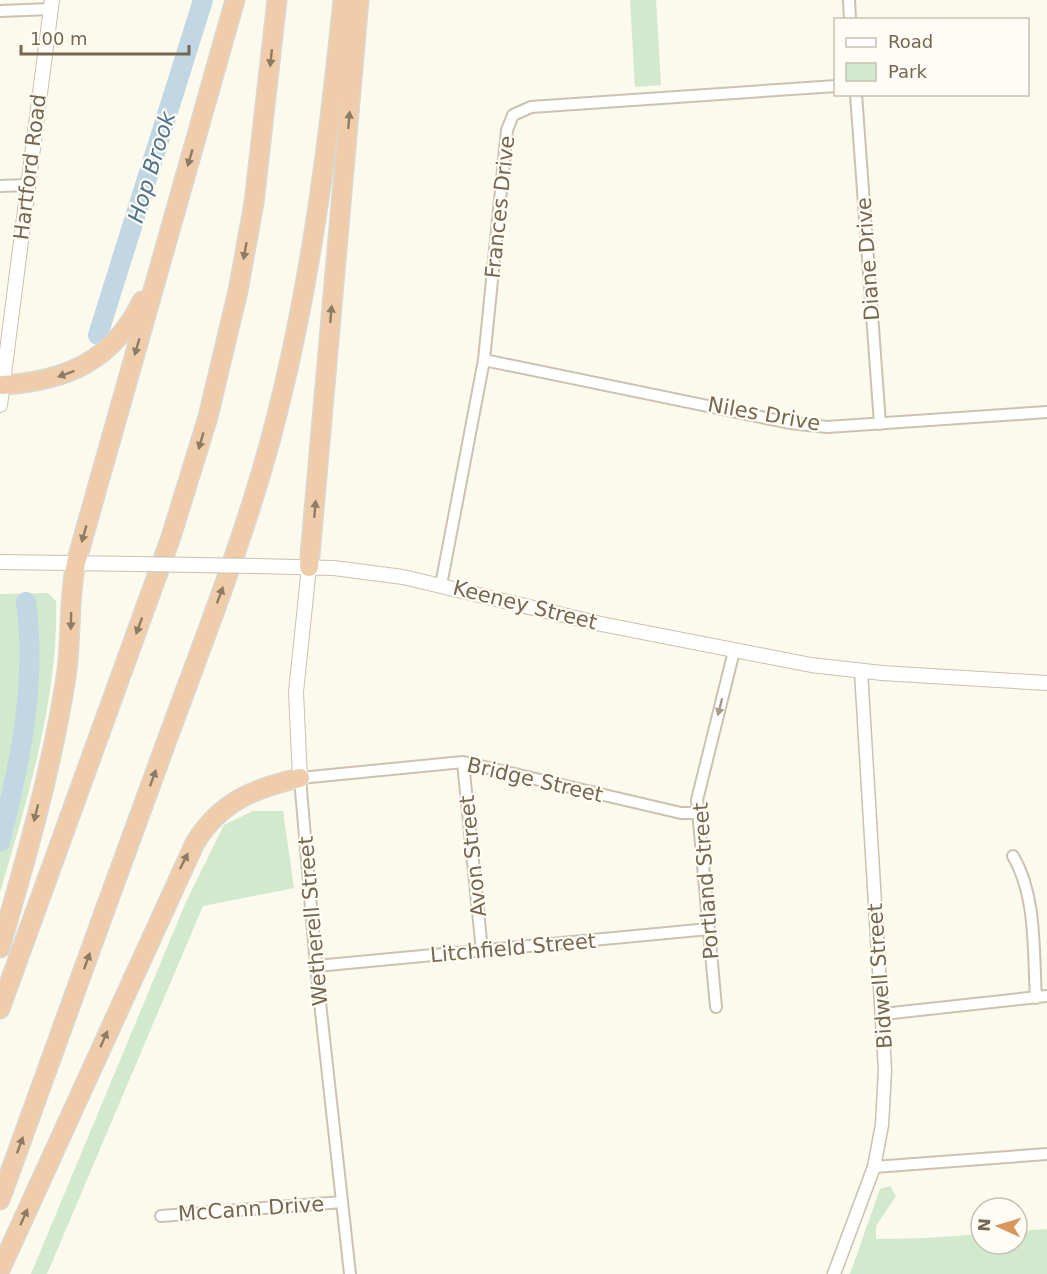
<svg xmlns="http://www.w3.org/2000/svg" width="1047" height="1274" viewBox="0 0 1047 1274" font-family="'DejaVu Sans',sans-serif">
  <rect width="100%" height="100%" fill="#fcf9ed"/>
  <!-- green -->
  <path fill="#d1e9cc" d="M 630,0 L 656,0 L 661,85 L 635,87 Z
    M 48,593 L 56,601 C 59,696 27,801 0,892 L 0,594 Z
    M 253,811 L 283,811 L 294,888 L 203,906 L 47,1274 L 31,1274 L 186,902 L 224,825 Z
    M 890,1186 L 896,1196 L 876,1226 L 876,1239 C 912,1239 946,1237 981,1234 L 981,1244 L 1017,1244 L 1017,1231 L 1047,1229 L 1047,1274 L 850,1274 L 880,1189 Z"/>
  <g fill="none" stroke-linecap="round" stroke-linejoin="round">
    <!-- river -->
    <path stroke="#c2d7e4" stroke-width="20" d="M 98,335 L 203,0
      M 0,842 C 20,763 37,684 26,602"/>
    <!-- minor casing -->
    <g stroke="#ccc2b0" stroke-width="14">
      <path id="minor" d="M 849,0 L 850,20
        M 0,11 L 51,9
        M 856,94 L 880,424
        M 0,186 L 28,185
        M 484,360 L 790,423 L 827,427 L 1047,412
        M 441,585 L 484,360 L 507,130 L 513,115 L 531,107 L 836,86
        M 463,762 L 482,951
        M 1013,856 C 1037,897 1033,951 1036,998
        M 316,966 L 709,929
        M 716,1007 L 697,800 L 734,651
        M 883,1014 L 1047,996
        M 874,1167 L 1047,1154
        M 161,1216 L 342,1202
        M 350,1274 L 316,966 L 300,778 L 463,762 L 681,813 L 697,813"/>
    </g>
    <!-- tertiary casing -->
    <g stroke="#ccc2b0" stroke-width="15">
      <path id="tertiary" d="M 834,1274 L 874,1167 L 882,1125 L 885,1070 L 861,671"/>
    </g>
    <!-- secondary casing -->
    <g stroke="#ccc1ac" stroke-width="16">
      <path id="secondary" d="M 0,405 L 52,0
        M 0,562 L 136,564
        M 256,566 L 334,568 L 403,577 L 601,624 L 811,665 L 882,673 L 1047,683
        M 300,778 L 296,692 L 309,567"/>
    </g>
    <!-- motorway casing -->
    <g stroke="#dbd7d2" stroke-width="21">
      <path id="motorway" d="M 3,385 C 66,381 113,361 142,301
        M 309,567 L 359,0
        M 0,948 C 26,859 52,768 66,677 C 72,639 68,600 76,563 L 235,0
        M 0,1009 L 171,537 L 208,417 L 238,291 L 254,203 L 277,0
        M 0,1200 C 56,1043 113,888 170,732 C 206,634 245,536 272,434 C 310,291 328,147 343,0
        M 0,1270 L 195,843 C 220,802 254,788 300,778"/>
    </g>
    <!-- minor -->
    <use href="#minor" stroke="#fff" stroke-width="10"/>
    <!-- tertiary -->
    <use href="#tertiary" stroke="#fff" stroke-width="12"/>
    <!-- secondary -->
    <use href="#secondary" stroke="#fff" stroke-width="14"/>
    <!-- motorway -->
    <use href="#motorway" stroke="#f0cdaa" stroke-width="18"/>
    <!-- secondary-bridge casing -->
    <g stroke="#ccc1ac" stroke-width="16" stroke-linecap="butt">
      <path id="secondary-bridge" d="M 136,564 L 256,566"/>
    </g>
    <!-- secondary-bridge -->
    <use href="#secondary-bridge" stroke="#fff" stroke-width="14"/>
  </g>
  <!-- one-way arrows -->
  <defs><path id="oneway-solid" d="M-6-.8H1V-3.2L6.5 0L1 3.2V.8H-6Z" transform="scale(1.5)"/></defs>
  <g fill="#8e7b63">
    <use href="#oneway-solid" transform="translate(271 58) rotate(96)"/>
    <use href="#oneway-solid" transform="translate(349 120) rotate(-85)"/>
    <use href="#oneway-solid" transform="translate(190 158) rotate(106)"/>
    <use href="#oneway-solid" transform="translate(245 251) rotate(100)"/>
    <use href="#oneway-solid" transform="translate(331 314) rotate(-85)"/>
    <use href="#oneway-solid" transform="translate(137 347) rotate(106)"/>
    <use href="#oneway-solid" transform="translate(66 374) rotate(160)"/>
    <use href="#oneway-solid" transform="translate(201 441) rotate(106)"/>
    <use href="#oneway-solid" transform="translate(315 509) rotate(-85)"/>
    <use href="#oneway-solid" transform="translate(84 534) rotate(106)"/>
    <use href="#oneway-solid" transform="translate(220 595) rotate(-70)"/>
    <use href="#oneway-solid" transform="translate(71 621) rotate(91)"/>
    <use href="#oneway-solid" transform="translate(139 626) rotate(110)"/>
    <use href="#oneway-solid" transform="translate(153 778) rotate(-70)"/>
    <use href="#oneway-solid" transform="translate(36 813) rotate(104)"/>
    <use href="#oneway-solid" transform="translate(184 861) rotate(-63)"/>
    <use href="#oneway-solid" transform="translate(87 961) rotate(-70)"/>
    <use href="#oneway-solid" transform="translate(104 1039) rotate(-66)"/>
    <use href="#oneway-solid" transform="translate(20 1145) rotate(-70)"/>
    <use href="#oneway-solid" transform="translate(24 1217) rotate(-66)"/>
  </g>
  <use fill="#a69c8e" href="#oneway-solid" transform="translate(720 707) rotate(104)"/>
  <g text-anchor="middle" stroke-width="4.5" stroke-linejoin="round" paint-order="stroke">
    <!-- street labels -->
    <g font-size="21" fill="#766751" stroke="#fefcf4">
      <text transform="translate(30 167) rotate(-83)" y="7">Hartford Road</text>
      <text transform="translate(500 207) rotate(-84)" y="7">Frances Drive</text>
      <text transform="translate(868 259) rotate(-94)" y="7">Diane Drive</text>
      <text transform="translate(764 414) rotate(10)" y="7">Niles Drive</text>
      <text transform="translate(525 605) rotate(14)" y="7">Keeney Street</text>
      <text transform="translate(535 780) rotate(13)" y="7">Bridge Street</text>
      <text transform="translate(473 856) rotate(-96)" y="7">Avon Street</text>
      <text transform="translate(706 881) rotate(-94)" y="7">Portland Street</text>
      <text transform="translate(313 921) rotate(-95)" y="7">Wetherell Street</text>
      <text transform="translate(513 948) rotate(-5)" y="7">Litchfield Street</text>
      <text transform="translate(880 976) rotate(-94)" y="7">Bidwell Street</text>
      <text transform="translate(251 1209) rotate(-4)" y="7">McCann Drive</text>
    </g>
    <!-- water labels -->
    <g font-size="22" font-style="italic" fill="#4f748e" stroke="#fefcf4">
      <text transform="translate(151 167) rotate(-73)" y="8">Hop Brook</text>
    </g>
  </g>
  <!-- legend -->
  <rect x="834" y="18" width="195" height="78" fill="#fefcf4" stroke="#c8c0b3" stroke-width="1.5"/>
  <rect x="846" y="38" width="30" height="9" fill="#ffffff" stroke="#c8c0b3" stroke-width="1.5"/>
  <text x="888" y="48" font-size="18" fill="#766751">Road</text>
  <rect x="846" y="63" width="30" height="18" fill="#d1e9cc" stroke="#c8c0b3" stroke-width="1.5"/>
  <text x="888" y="78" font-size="18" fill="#766751">Park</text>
  <!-- north arrow -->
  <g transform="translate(999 1226) rotate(274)"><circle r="28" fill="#fefcf4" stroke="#c8c0b3" stroke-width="1.5"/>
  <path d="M0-4.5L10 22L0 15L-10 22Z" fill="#da975d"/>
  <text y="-9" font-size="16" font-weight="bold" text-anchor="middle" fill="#766751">N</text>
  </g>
  <!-- scale -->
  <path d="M21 45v9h168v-9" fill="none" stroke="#766751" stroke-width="3"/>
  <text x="30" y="45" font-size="18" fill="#766751" stroke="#fefcf4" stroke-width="4.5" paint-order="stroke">100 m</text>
</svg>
